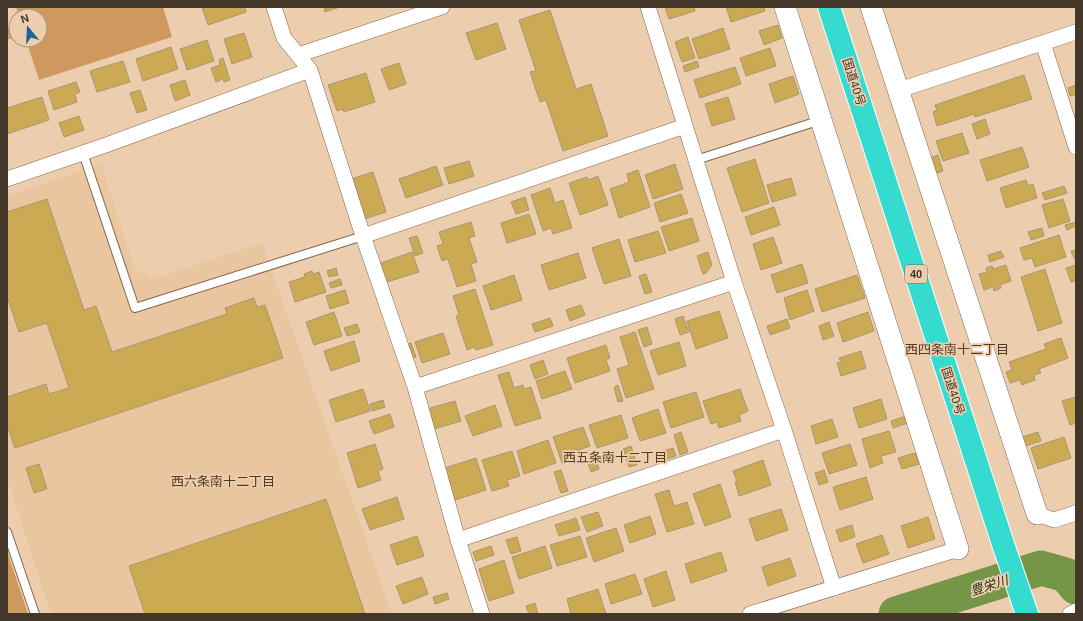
<svg xmlns="http://www.w3.org/2000/svg" width="1083" height="621" viewBox="0 0 1083 621" font-family="Arial,'Noto Sans JP',sans-serif">
  <rect width="100%" height="100%" fill="#ecceaf"/>
  <!-- built -->
  <path fill="#e9c6a0" d="M 101,164 L 135,269 L 152,279 L 262,243 L 392,614 L 51,614 L 7,479 L 7,196 Z"/>
  <!-- green -->
  <path fill="#ce995e" d="M 16,7 L 163,7 L 172,37 L 39,80 L 26,40 L 40,40 L 40,16 L 19,16 Z
    M 7,551 L 28,614 L 7,614 Z"/>
  <g fill="none" stroke-linecap="round" stroke-linejoin="round">
    <!-- river -->
    <path stroke="#759547" stroke-width="35" d="M 896,614 L 1041,568 L 1066,575 L 1076,587"/>
  </g>
  <!-- building -->
  <path fill="#ccaa54" stroke="#a69773" d="M 202,7 L 245,7 L 246,12 L 208,25 Z
    M 324,7 L 340,7 L 325,12 Z
    M 665,7 L 694,7 L 695,11 L 669,19 Z
    M 726,7 L 764,7 L 765,11 L 731,22 Z
    M 550,10 L 576,89 L 591,84 L 608,136 L 563,151 L 546,100 L 540,102 L 530,72 L 536,71 L 519,20 Z
    M 497,23 L 506,49 L 476,60 L 466,33 Z
    M 778,25 L 782,38 L 764,45 L 759,31 Z
    M 7,27 L 11,38 L 7,39 Z
    M 723,28 L 730,49 L 699,59 L 692,39 Z
    M 244,33 L 252,57 L 232,64 L 224,39 Z
    M 688,37 L 695,58 L 682,62 L 675,42 Z
    M 207,40 L 214,61 L 187,70 L 180,49 Z
    M 171,47 L 178,69 L 143,81 L 136,59 Z
    M 770,48 L 776,66 L 746,76 L 740,58 Z
    M 223,58 L 230,80 L 224,82 L 223,79 L 216,82 L 211,68 L 220,65 L 219,60 Z
    M 123,61 L 130,82 L 97,92 L 90,71 Z
    M 697,61 L 699,67 L 685,72 L 683,66 Z
    M 399,63 L 406,84 L 389,90 L 381,69 Z
    M 735,67 L 741,84 L 700,98 L 694,80 Z
    M 366,73 L 375,102 L 344,112 L 343,109 L 337,111 L 328,85 Z
    M 1024,75 L 1032,99 L 975,117 L 974,114 L 937,126 L 933,112 L 937,110 L 935,105 Z
    M 793,76 L 799,94 L 775,103 L 769,84 Z
    M 185,80 L 190,95 L 175,101 L 170,85 Z
    M 76,82 L 80,92 L 75,94 L 77,102 L 54,110 L 48,91 Z
    M 1076,85 L 1076,94 L 1070,96 L 1068,88 Z
    M 140,90 L 147,110 L 137,113 L 130,93 Z
    M 42,97 L 49,120 L 7,134 L 7,108 Z
    M 728,97 L 735,119 L 712,126 L 705,104 Z
    M 79,116 L 84,130 L 64,137 L 59,123 Z
    M 985,119 L 990,134 L 977,139 L 972,124 Z
    M 962,133 L 969,153 L 943,161 L 936,141 Z
    M 1022,147 L 1029,167 L 987,181 L 980,160 Z
    M 938,155 L 943,171 L 934,174 L 929,158 Z
    M 755,159 L 769,203 L 742,212 L 727,168 Z
    M 469,161 L 474,176 L 449,184 L 444,168 Z
    M 675,164 L 683,189 L 653,199 L 645,175 Z
    M 436,166 L 443,185 L 406,198 L 399,179 Z
    M 638,170 L 650,207 L 619,218 L 610,189 L 629,182 L 627,174 Z
    M 373,172 L 386,212 L 364,219 L 351,179 Z
    M 598,176 L 608,205 L 580,215 L 569,183 L 587,177 L 588,180 Z
    M 791,178 L 796,195 L 772,202 L 767,185 Z
    M 1026,180 L 1028,186 L 1033,184 L 1037,198 L 1006,208 L 1000,188 Z
    M 1064,186 L 1067,193 L 1045,200 L 1042,193 Z
    M 550,188 L 555,203 L 563,200 L 572,228 L 553,234 L 551,228 L 543,231 L 531,195 Z
    M 681,194 L 688,213 L 660,222 L 654,203 Z
    M 525,197 L 529,210 L 516,214 L 511,202 Z
    M 47,199 L 84,310 L 96,306 L 112,352 L 227,314 L 225,308 L 254,298 L 257,307 L 265,305 L 283,358 L 15,448 L 7,425 L 7,397 L 46,384 L 49,394 L 69,388 L 47,323 L 19,332 L 7,296 L 7,212 Z
    M 1063,199 L 1070,221 L 1049,228 L 1042,205 Z
    M 774,207 L 780,225 L 751,235 L 745,217 Z
    M 529,214 L 536,234 L 507,243 L 501,223 Z
    M 692,218 L 699,241 L 669,251 L 661,227 Z
    M 471,222 L 475,236 L 469,238 L 477,262 L 471,264 L 476,281 L 457,287 L 448,259 L 442,261 L 437,246 L 443,244 L 439,232 Z
    M 1076,222 L 1076,226 L 1067,230 L 1065,225 Z
    M 1042,228 L 1044,236 L 1031,240 L 1028,232 Z
    M 658,231 L 666,253 L 635,262 L 628,240 Z
    M 1059,235 L 1066,257 L 1035,267 L 1032,258 L 1024,260 L 1020,248 Z
    M 417,236 L 423,253 L 415,256 L 409,238 Z
    M 773,237 L 782,263 L 761,270 L 753,244 Z
    M 619,239 L 631,276 L 604,284 L 592,248 Z
    M 1076,250 L 1076,260 L 1075,260 L 1071,251 Z
    M 1001,251 L 1004,257 L 990,262 L 988,255 Z
    M 412,252 L 419,272 L 384,283 L 378,264 Z
    M 708,252 L 712,265 L 706,273 L 703,274 L 697,256 Z
    M 578,253 L 586,278 L 549,290 L 541,265 Z
    M 802,264 L 808,283 L 777,293 L 771,275 Z
    M 1006,265 L 1011,281 L 1000,285 L 1001,288 L 994,291 L 993,287 L 984,290 L 979,274 L 987,272 L 986,268 L 992,266 L 993,269 Z
    M 1076,265 L 1076,281 L 1071,282 L 1066,268 Z
    M 336,268 L 338,275 L 329,277 L 327,271 Z
    M 1045,269 L 1062,323 L 1038,331 L 1021,277 Z
    M 312,271 L 313,274 L 319,272 L 326,292 L 295,302 L 289,282 L 305,277 L 304,274 Z
    M 646,274 L 652,292 L 645,294 L 639,276 Z
    M 514,275 L 522,300 L 491,310 L 483,286 Z
    M 857,275 L 865,298 L 822,312 L 815,289 Z
    M 340,279 L 342,285 L 331,288 L 329,283 Z
    M 475,289 L 493,345 L 476,350 L 474,347 L 467,350 L 456,316 L 459,315 L 453,296 Z
    M 345,290 L 349,303 L 330,309 L 326,296 Z
    M 807,290 L 814,311 L 790,320 L 784,298 Z
    M 581,305 L 585,315 L 570,321 L 566,310 Z
    M 719,311 L 728,338 L 696,349 L 687,321 Z
    M 334,312 L 342,336 L 314,345 L 306,322 Z
    M 868,312 L 874,331 L 843,342 L 837,323 Z
    M 683,316 L 689,332 L 680,335 L 675,319 Z
    M 550,318 L 553,326 L 535,332 L 532,324 Z
    M 787,319 L 790,328 L 770,335 L 767,326 Z
    M 829,322 L 834,336 L 823,340 L 819,326 Z
    M 357,324 L 360,332 L 347,336 L 344,328 Z
    M 647,327 L 652,344 L 644,347 L 638,330 Z
    M 635,332 L 654,389 L 626,398 L 617,369 L 629,365 L 620,337 Z
    M 443,333 L 450,354 L 422,363 L 415,342 Z
    M 1061,338 L 1068,358 L 1039,369 L 1041,373 L 1034,375 L 1035,380 L 1022,385 L 1020,380 L 1010,383 L 1006,372 L 1012,370 L 1009,362 L 1046,349 L 1044,344 Z
    M 354,341 L 360,361 L 331,371 L 324,351 Z
    M 679,342 L 686,366 L 658,375 L 650,351 Z
    M 411,343 L 416,357 L 407,360 L 402,346 Z
    M 606,345 L 610,358 L 606,360 L 610,371 L 575,383 L 567,358 Z
    M 861,351 L 866,368 L 841,376 L 837,363 L 841,362 L 839,358 Z
    M 543,360 L 548,374 L 535,379 L 530,365 Z
    M 565,371 L 572,389 L 542,399 L 536,381 Z
    M 509,372 L 514,388 L 523,385 L 524,389 L 531,387 L 541,418 L 515,426 L 498,375 Z
    M 618,385 L 623,401 L 618,402 L 614,387 Z
    M 363,389 L 370,411 L 336,422 L 329,400 Z
    M 740,389 L 748,411 L 739,415 L 741,421 L 719,428 L 717,422 L 711,424 L 703,401 Z
    M 696,392 L 704,417 L 671,428 L 663,402 Z
    M 1076,397 L 1076,423 L 1070,425 L 1062,401 Z
    M 881,399 L 887,419 L 859,428 L 853,408 Z
    M 383,400 L 385,407 L 372,411 L 370,404 Z
    M 455,401 L 461,421 L 434,429 L 429,414 L 432,413 L 430,408 Z
    M 495,405 L 502,426 L 473,436 L 465,416 Z
    M 658,409 L 666,433 L 640,441 L 632,418 Z
    M 390,414 L 394,427 L 374,434 L 369,421 Z
    M 621,415 L 628,438 L 597,448 L 589,425 Z
    M 906,416 L 908,423 L 893,428 L 891,421 Z
    M 832,419 L 838,437 L 816,444 L 811,426 Z
    M 583,427 L 590,446 L 570,453 L 573,460 L 562,463 L 553,437 Z
    M 889,431 L 896,452 L 881,456 L 883,463 L 870,468 L 862,439 Z
    M 681,432 L 688,452 L 680,455 L 674,435 Z
    M 1038,432 L 1041,441 L 1025,446 L 1022,437 Z
    M 1064,437 L 1071,458 L 1038,469 L 1031,448 Z
    M 548,440 L 556,463 L 524,474 L 517,451 Z
    M 375,444 L 383,469 L 378,471 L 381,480 L 358,488 L 347,453 Z
    M 850,444 L 857,465 L 829,474 L 822,453 Z
    M 631,446 L 637,465 L 629,467 L 623,449 Z
    M 673,448 L 676,456 L 660,461 L 657,453 Z
    M 512,451 L 520,476 L 507,480 L 509,486 L 492,491 L 482,460 Z
    M 915,453 L 919,464 L 902,469 L 898,458 Z
    M 595,457 L 599,469 L 591,472 L 587,460 Z
    M 476,458 L 486,490 L 455,500 L 445,468 Z
    M 763,460 L 771,485 L 739,496 L 735,482 L 737,481 L 733,471 Z
    M 39,464 L 47,489 L 34,493 L 26,468 Z
    M 561,470 L 568,491 L 561,493 L 554,472 Z
    M 824,470 L 828,482 L 819,485 L 815,473 Z
    M 866,477 L 873,499 L 840,510 L 833,487 Z
    M 720,484 L 731,517 L 705,526 L 693,494 Z
    M 669,490 L 674,506 L 687,502 L 694,524 L 667,532 L 655,494 Z
    M 397,497 L 404,519 L 370,530 L 362,509 Z
    M 326,499 L 365,614 L 145,614 L 129,566 Z
    M 781,509 L 788,530 L 756,541 L 749,519 Z
    M 598,512 L 603,526 L 587,532 L 581,517 Z
    M 650,516 L 656,534 L 630,543 L 624,525 Z
    M 928,517 L 935,539 L 908,548 L 901,526 Z
    M 576,518 L 580,530 L 559,536 L 555,525 Z
    M 852,525 L 855,537 L 840,542 L 836,530 Z
    M 616,528 L 624,551 L 594,562 L 586,538 Z
    M 882,535 L 889,554 L 863,563 L 856,544 Z
    M 417,536 L 424,556 L 397,565 L 390,545 Z
    M 580,536 L 587,557 L 557,566 L 550,545 Z
    M 517,537 L 521,551 L 511,554 L 506,540 Z
    M 491,546 L 494,555 L 476,561 L 473,552 Z
    M 545,546 L 552,568 L 519,579 L 512,557 Z
    M 721,552 L 727,571 L 691,583 L 685,564 Z
    M 790,558 L 796,576 L 768,586 L 762,567 Z
    M 504,560 L 514,593 L 489,601 L 479,569 Z
    M 666,571 L 675,600 L 653,607 L 644,579 Z
    M 635,574 L 642,594 L 611,604 L 605,584 Z
    M 422,577 L 428,594 L 403,604 L 396,586 Z
    M 598,589 L 606,614 L 571,614 L 567,599 Z
    M 447,593 L 449,599 L 435,604 L 433,597 Z
    M 535,603 L 538,614 L 529,614 L 526,606 Z"/>
  <g fill="none" stroke-linecap="round" stroke-linejoin="round">
    <!-- lane casing -->
    <g stroke="#82674b" stroke-width="10">
      <path id="lane" d="M 83,153 L 135,308 L 363,236
        M 696,160 L 821,120
        M 7,532 L 35,614"/>
    </g>
    <!-- street casing -->
    <g stroke="#82674b" stroke-width="16">
      <path id="street" d="M 274,7 L 284,38 L 310,70 L 363,236 L 415,387 L 458,540 L 482,614
        M 648,7 L 734,282 L 784,430 L 834,588
        M 1043,43 L 1076,147
        M 298,55 L 442,7
        M 899,90 L 1076,32
        M 7,179 L 106,145 L 310,70
        M 363,236 L 685,126
        M 415,387 L 734,282
        M 1037,514 L 1054,520 L 1076,513
        M 458,540 L 784,430
        M 750,614 L 958,549
        M 1070,614 L 1076,611"/>
    </g>
    <!-- secondary casing -->
    <g stroke="#82674b" stroke-width="22">
      <path id="secondary" d="M 785,7 L 958,549
        M 871,7 L 1037,514"/>
    </g>
    <!-- highway casing -->
    <g stroke="#fff" stroke-width="24">
      <path id="highway" d="M 829,7 L 1002,541 L 1027,614"/>
    </g>
    <!-- lane -->
    <use href="#lane" stroke="#fff" stroke-width="8"/>
    <!-- street -->
    <use href="#street" stroke="#fff" stroke-width="15"/>
    <!-- secondary -->
    <use href="#secondary" stroke="#fff" stroke-width="21"/>
    <!-- highway -->
    <use href="#highway" stroke="#36dbcf" stroke-width="22"/>
  </g>
  <g text-anchor="middle" stroke-width="3.5" stroke-linejoin="round" paint-order="stroke">
    <!-- shield labels -->
    <rect fill="#ecceaf" stroke="#766452" stroke-width="1" x="905" y="265" width="22" height="18" rx="3"/>
    <g font-size="11" font-weight="bold" fill="#43372a">
      <text x="916" y="278">40</text>
    </g>
    <!-- street labels -->
    <g font-size="12" fill="#43372a" stroke="#ecceaf">
      <text transform="translate(854 82) rotate(72)" y="4">国道40号</text>
      <text transform="translate(953 391) rotate(72)" y="4">国道40号</text>
    </g>
    <!-- neighbourhood labels -->
    <g font-size="13" fill="#543b20" stroke="#ecceaf">
      <text x="957" y="354">西四条南十二丁目</text>
      <text x="615" y="462">西五条南十二丁目</text>
      <text x="223" y="486">西六条南十二丁目</text>
    </g>
    <!-- water labels -->
    <g font-size="13" font-style="italic" fill="#22300e" stroke="#ecceaf">
      <text transform="translate(989 585) rotate(-18)" y="5">豊栄川</text>
    </g>
  </g>
  <!-- border -->
  <rect width="1083" height="621" fill="none" stroke="#43372a" stroke-width="16"/>
  <!-- north arrow -->
  <g transform="translate(28 28) rotate(342)"><circle r="19" fill="#ecceaf" stroke="#a8927a"/>
  <path d="M0-3L7 15L0 10L-7 15Z" fill="#216197"/>
  <text y="-6" font-size="11" font-weight="bold" text-anchor="middle" fill="#43372a">N</text>
  </g>
</svg>
